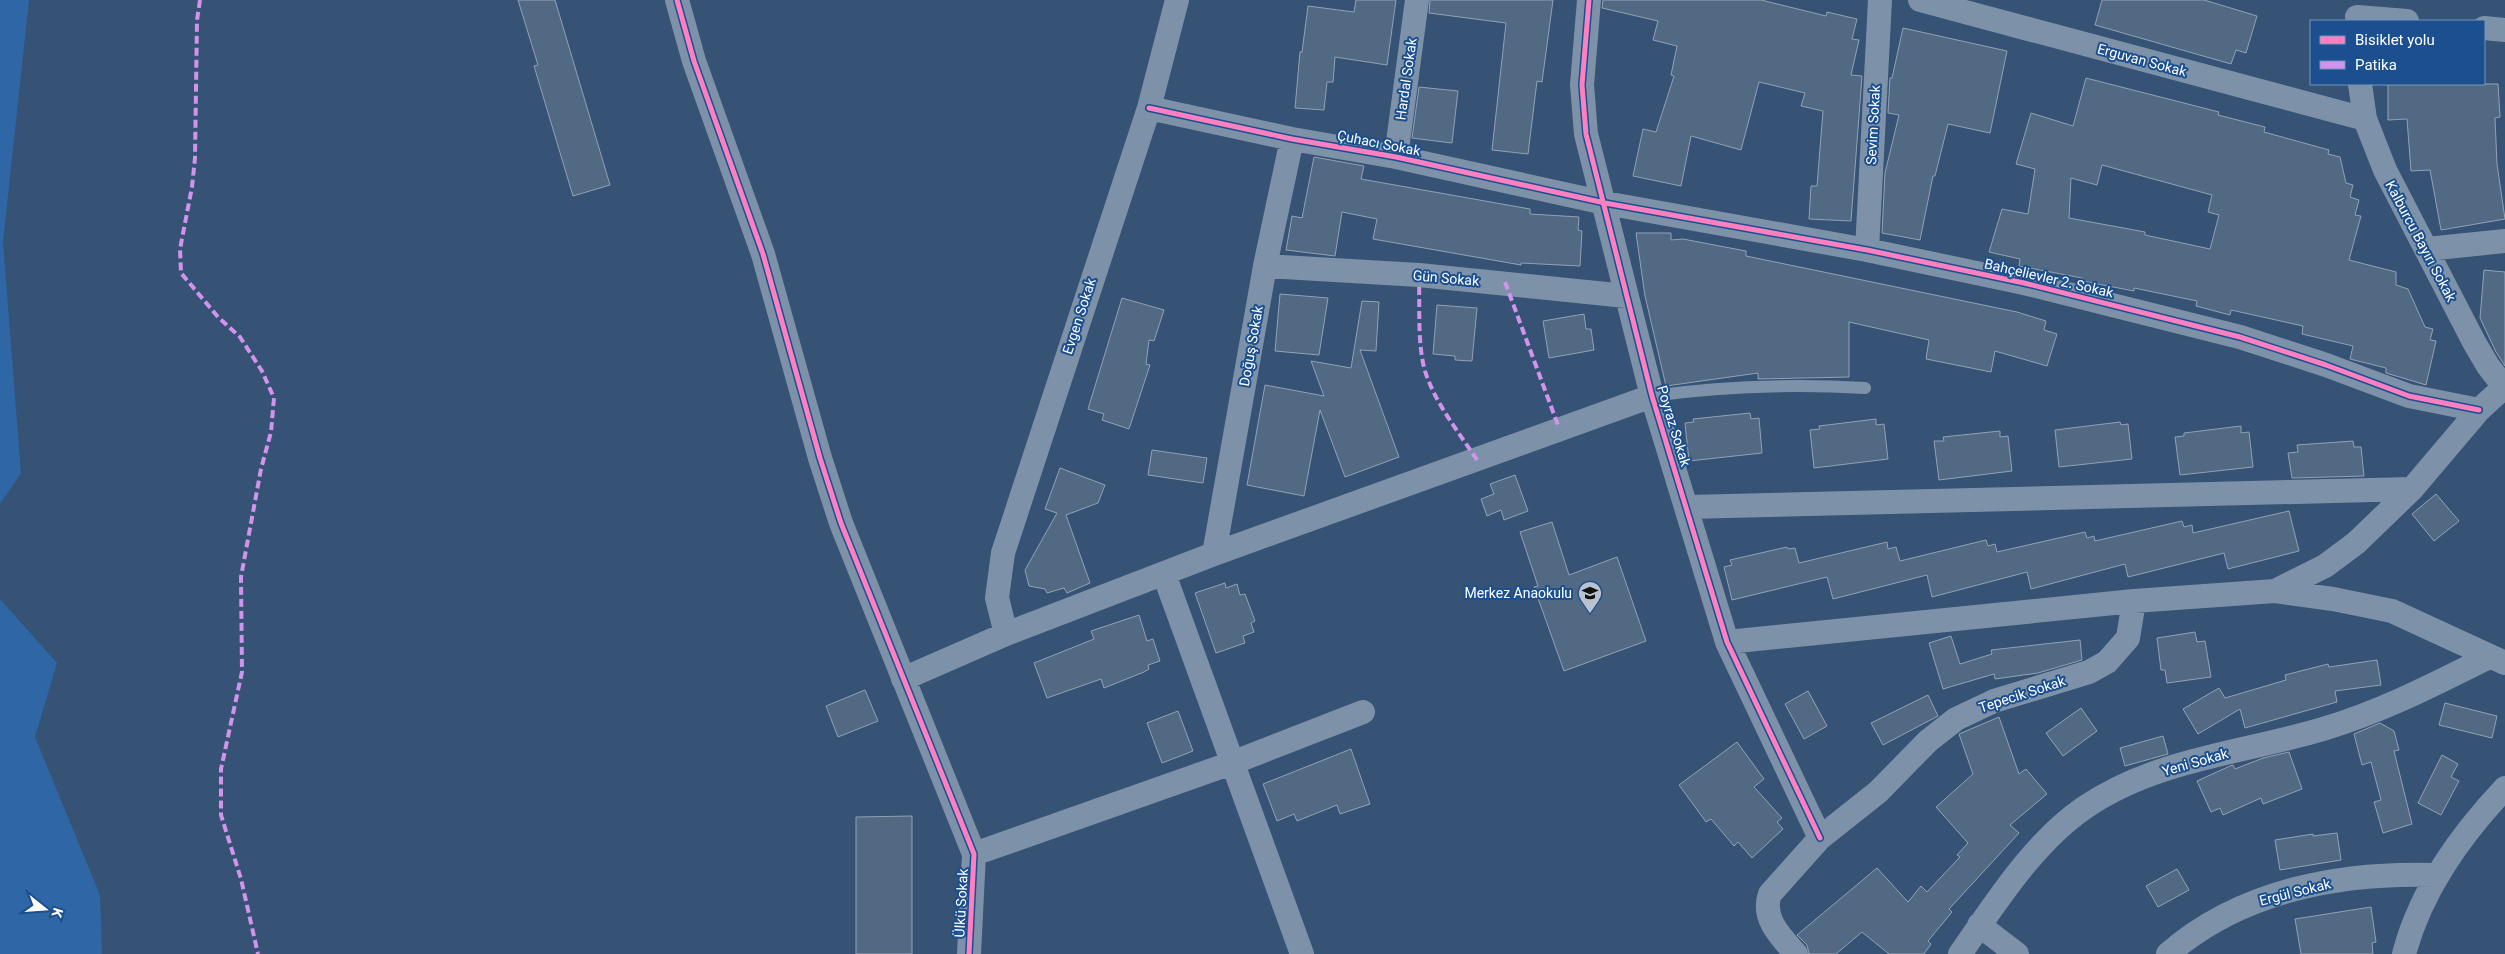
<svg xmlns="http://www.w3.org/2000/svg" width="2505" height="954" viewBox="0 0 2505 954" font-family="Roboto,sans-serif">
  <rect width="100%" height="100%" fill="#365274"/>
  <!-- green -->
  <path fill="#2f66a5" d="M 0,0 L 29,0 L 3,242 L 21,473 L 0,504 Z
    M 0,599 L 57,663 L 35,737 L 100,895 L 102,954 L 0,954 Z"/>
  <!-- building -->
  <path fill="#526984" stroke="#92a2b6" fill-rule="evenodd" d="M 518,0 L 555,0 L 610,185 L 573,196 L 534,66 L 538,65 Z
    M 1356,0 L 1396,0 L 1387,65 L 1335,57 L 1333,82 L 1327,82 L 1324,110 L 1295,108 L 1300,52 L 1302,52 L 1308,6 L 1354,12 Z
    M 1430,0 L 1553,0 L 1542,82 L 1537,81 L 1528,154 L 1492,150 L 1506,23 L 1429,13 Z
    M 1603,0 L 1761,0 L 1826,16 L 1827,12 L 1857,19 L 1852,39 L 1859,40 L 1851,75 L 1862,76 L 1851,221 L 1809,219 L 1811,186 L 1817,186 L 1823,111 L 1801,106 L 1805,93 L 1759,82 L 1741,150 L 1691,136 L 1681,186 L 1633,176 L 1643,129 L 1656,132 L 1674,76 L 1671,75 L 1677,46 L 1653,40 L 1658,21 L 1602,8 Z
    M 2102,0 L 2204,0 L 2257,16 L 2246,53 L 2236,50 L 2231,64 L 2095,25 Z
    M 1903,28 L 2007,51 L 1990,133 L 1948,124 L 1935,176 L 1933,176 L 1920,240 L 1882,233 L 1885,173 L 1899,115 L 1888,113 L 1890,78 L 1892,78 Z
    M 2086,78 L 2219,112 L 2218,115 L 2265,127 L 2264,132 L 2329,150 L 2328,154 L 2340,157 L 2346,183 L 2353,185 L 2350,197 L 2359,200 L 2355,215 L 2361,216 L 2349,260 L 2396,272 L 2396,285 L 2408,289 L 2425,327 L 2433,329 L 2430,340 L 2436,341 L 2426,385 L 2386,373 L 2386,368 L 2350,359 L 2353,346 L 2302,334 L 2303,326 L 2231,310 L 2230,315 L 2196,306 L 2197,301 L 2134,288 L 2134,291 L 2082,281 L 2082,278 L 2019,266 L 2020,259 L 1989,252 L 2002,209 L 2028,214 L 2035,169 L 2016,164 L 2031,113 L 2073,126 ZM 2102,165 L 2212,195 L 2208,212 L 2219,215 L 2210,249 L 2145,235 L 2145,232 L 2069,218 L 2071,178 L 2097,185 Z
    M 2388,84 L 2498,84 L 2500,117 L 2495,118 L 2497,164 L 2505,219 L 2441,230 L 2430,170 L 2411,171 L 2407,119 L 2388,120 Z
    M 1419,87 L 1458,91 L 1452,143 L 1412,138 Z
    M 1314,157 L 1364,166 L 1361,179 L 1530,209 L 1530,214 L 1579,217 L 1578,230 L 1582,231 L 1580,266 L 1521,263 L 1521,265 L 1373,239 L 1377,219 L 1342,212 L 1335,256 L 1286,250 L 1292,216 L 1302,218 Z
    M 1636,233 L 1671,233 L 1671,240 L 1683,239 L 1746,251 L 1746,256 L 2017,312 L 2046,321 L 2044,330 L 2057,334 L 2047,366 L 1995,351 L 1991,372 L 1926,359 L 1929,340 L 1849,322 L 1849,377 L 1758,379 L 1758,373 L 1666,386 L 1645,296 Z
    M 2484,270 L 2505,272 L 2505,366 L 2496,352 L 2480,318 Z
    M 1280,294 L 1328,298 L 1319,355 L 1275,351 Z
    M 1122,298 L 1164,310 L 1154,341 L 1149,340 L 1146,364 L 1150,365 L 1129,429 L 1102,420 L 1104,414 L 1088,409 Z
    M 1362,301 L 1379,302 L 1376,351 L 1360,350 L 1399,457 L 1345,477 L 1320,410 L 1304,496 L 1247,485 L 1265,385 L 1324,396 L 1311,361 L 1351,368 Z
    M 1437,305 L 1477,308 L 1472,361 L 1455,360 L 1455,356 L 1433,354 Z
    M 1584,314 L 1586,329 L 1591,329 L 1594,350 L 1549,358 L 1543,321 Z
    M 1750,413 L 1751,419 L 1759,418 L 1762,453 L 1689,461 L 1685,423 L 1694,422 L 1693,419 Z
    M 1876,419 L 1876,425 L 1884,424 L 1888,459 L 1814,468 L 1810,430 L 1820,429 L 1819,426 Z
    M 2120,422 L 2121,425 L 2128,424 L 2132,459 L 2059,467 L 2055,430 Z
    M 2241,426 L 2241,433 L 2249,432 L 2253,467 L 2180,475 L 2175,437 L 2184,436 L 2184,433 Z
    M 2000,431 L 2000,437 L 2008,436 L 2012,471 L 1939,480 L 1934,441 L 1944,441 L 1943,437 Z
    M 2353,441 L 2354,447 L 2361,447 L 2364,476 L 2292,478 L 2288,453 L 2298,452 L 2297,445 Z
    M 1152,450 L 1207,458 L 1203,483 L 1148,475 Z
    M 1060,468 L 1105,485 L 1098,503 L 1066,515 L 1090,583 L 1067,593 L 1064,588 L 1047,593 L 1045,589 L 1029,586 L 1025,570 L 1057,513 L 1045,509 Z
    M 1515,475 L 1528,511 L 1504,520 L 1501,510 L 1487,516 L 1481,499 L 1494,494 L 1490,484 Z
    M 2436,494 L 2459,521 L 2434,541 L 2412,514 Z
    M 2289,511 L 2299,551 L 2228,569 L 2224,553 L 2128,577 L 2125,564 L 2031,589 L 2027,572 L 1932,597 L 1927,575 L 1833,599 L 1827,577 L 1732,600 L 1724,567 L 1732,565 L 1730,560 L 1787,547 L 1788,549 L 1795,548 L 1799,563 L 1887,542 L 1888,549 L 1896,547 L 1900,561 L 1986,540 L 1988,546 L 1995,544 L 1997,552 L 2085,532 L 2087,538 L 2094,536 L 2095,541 L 2182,521 L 2184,527 L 2192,525 L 2193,533 Z
    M 1552,522 L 1569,575 L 1617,557 L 1646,641 L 1564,671 L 1534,587 L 1538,586 L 1520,532 Z
    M 1225,583 L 1226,588 L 1237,584 L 1240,595 L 1245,594 L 1255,621 L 1251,623 L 1254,632 L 1243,636 L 1245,643 L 1216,653 L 1195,593 Z
    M 1139,615 L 1147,641 L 1153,639 L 1160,661 L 1148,665 L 1149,669 L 1144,672 L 1104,688 L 1101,679 L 1047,698 L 1034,663 L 1094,639 L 1091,631 Z
    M 2195,632 L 2197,642 L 2205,641 L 2211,677 L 2167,683 L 2165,670 L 2161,670 L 2157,638 Z
    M 1951,636 L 1960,664 L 1992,654 L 1991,650 L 2080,640 L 2082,660 L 2038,673 L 1995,679 L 1994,674 L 1943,689 L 1929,643 Z
    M 2377,660 L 2381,685 L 2335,691 L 2337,702 L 2245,728 L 2240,709 L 2198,734 L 2183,709 L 2219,688 L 2225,698 L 2286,680 L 2285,675 L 2328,664 L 2329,667 Z
    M 865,690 L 878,721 L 838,737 L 826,706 Z
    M 1808,691 L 1827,726 L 1804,739 L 1785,704 Z
    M 1928,695 L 1938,716 L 1883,745 L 1871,723 Z
    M 2445,703 L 2497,716 L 2492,738 L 2439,725 Z
    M 2081,708 L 2097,731 L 2063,756 L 2046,733 Z
    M 1178,711 L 1193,751 L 1162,763 L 1147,723 Z
    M 1999,717 L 2019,774 L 2026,769 L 2047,794 L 2010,825 L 2019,833 L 1949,909 L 1952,912 L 1928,941 L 1931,944 L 1924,954 L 1889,954 L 1862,932 L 1836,954 L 1809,954 L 1807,945 L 1797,935 L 1877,868 L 1908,902 L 1921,886 L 1927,892 L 1960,857 L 1957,855 L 1968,843 L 1936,807 L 1973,774 L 1959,734 Z
    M 2380,723 L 2394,731 L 2399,750 L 2394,751 L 2412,824 L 2383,833 L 2374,802 L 2381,800 L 2371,762 L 2362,765 L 2354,734 Z
    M 2163,736 L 2168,754 L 2125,766 L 2120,748 Z
    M 1737,742 L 1764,779 L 1754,787 L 1782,818 L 1777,822 L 1783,829 L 1752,858 L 1738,842 L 1734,846 L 1711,819 L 1706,822 L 1679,785 Z
    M 1351,749 L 1370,804 L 1340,814 L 1337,805 L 1297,821 L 1294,814 L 1277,821 L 1263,784 Z
    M 2289,752 L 2302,789 L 2263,804 L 2261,798 L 2223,815 L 2220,808 L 2211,812 L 2197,781 L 2230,766 L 2233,765 L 2235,769 L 2263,758 Z
    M 2442,755 L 2458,764 L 2451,777 L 2459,781 L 2441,815 L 2418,803 Z
    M 912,816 L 912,954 L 856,954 L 856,817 Z
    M 2337,833 L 2341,860 L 2280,870 L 2275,840 L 2313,834 L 2313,836 Z
    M 2177,869 L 2189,890 L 2158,907 L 2146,886 Z
    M 2371,907 L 2376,942 L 2372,943 L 2373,954 L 2301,954 L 2295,919 Z"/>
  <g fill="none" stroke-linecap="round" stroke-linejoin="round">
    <!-- lane -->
    <path stroke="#7d92a8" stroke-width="12" d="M 1652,396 C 1723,386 1793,384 1865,388"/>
    <!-- street -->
    <path stroke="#7d92a8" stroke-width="24" d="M 677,0 L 694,61 L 763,254 L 820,458 L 841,523 L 974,854 L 969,954
      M 1589,0 L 1582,85 L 1586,134 L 1652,396 L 1727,642 L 1820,838
      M 1920,0 L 2365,119
      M 2357,17 L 2407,21
      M 2484,28 L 2505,30
      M 2360,84 L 2365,119 L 2385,170 L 2474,342 L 2488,366 L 2505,388
      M 1149,108 L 1292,139 L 1396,157 L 1605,203 L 1867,250 L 2024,283 L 2240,337 L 2326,365 L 2409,396 L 2479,410
      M 1396,157 L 1417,0
      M 2427,249 L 2505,241
      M 1867,250 L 1880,0
      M 1265,266 L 1419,275 L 1626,296
      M 1687,507 L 2412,489
      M 1214,554 L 1265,266 L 1292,139
      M 1164,574 L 1302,954
      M 2275,591 L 2333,599 L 2392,611 L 2505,663
      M 1006,634 L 997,598 L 1003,553 L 1149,108 L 1177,0
      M 1727,642 L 2134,601 L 2275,591 L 2325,566 L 2356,543 L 2412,489 L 2479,410 L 2504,387
      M 903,679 L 1006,634 L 1214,554 L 1652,396
      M 974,854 L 1232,763 L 1363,712
      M 1979,925 L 2017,954
      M 1796,954 C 1781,937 1761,918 1770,894 L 1820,838 L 1878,792 L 1928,741 L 1956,719 L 1994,701 L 2089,672 L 2107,662 L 2128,638 L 2134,601
      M 1960,954 C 1995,904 2033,843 2084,808 C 2155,759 2243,753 2323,729 C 2381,712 2435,684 2489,657
      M 2168,954 C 2241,890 2341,872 2436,875
      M 2404,954 C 2421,890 2460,836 2505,788"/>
    <!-- quiet -->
    <path stroke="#d193ec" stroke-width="4" stroke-dasharray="8 4" stroke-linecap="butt" d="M 200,0 L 197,20 L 195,158 L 192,187 L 180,249 L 181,273 L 218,317 L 240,337 L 262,371 L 274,398 L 271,432 L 261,469 L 241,577 L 242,672 L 221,769 L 221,815 L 241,879 L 258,954
      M 1419,275 C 1420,304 1417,343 1425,371 C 1435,403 1458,431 1477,460
      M 1505,282 L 1559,428"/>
    <!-- cycleway casing -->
    <g stroke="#1b4f8f" stroke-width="8">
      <path id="cycleway" d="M 677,0 L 694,61 L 763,254 L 820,458 L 841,523 L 974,854 L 969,954
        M 1589,0 L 1582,85 L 1586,134 L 1652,396 L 1727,642 L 1820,838
        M 1149,108 L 1292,139 L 1396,157 L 1605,203 L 1867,250 L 2024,283 L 2240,337 L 2326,365 L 2409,396 L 2479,410"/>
    </g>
    <!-- cycleway -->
    <use href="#cycleway" stroke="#ff80c0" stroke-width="5"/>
  </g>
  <!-- icons -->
  <defs>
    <g id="school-pin" transform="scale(1.25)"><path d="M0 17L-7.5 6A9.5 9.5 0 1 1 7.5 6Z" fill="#b9c2ce" stroke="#1b4f8f"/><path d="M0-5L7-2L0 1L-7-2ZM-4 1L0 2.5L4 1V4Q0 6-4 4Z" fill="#111"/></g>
  </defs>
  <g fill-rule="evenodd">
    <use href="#school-pin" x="1590" y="593"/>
  </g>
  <g text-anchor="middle" stroke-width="4" stroke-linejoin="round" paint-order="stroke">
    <!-- street labels -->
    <g font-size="14" fill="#fff" stroke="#1b4f8f">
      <text transform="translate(2142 60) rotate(15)" y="5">Erguvan Sokak</text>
      <text transform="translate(1406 79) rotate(-82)" y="5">Hardal Sokak</text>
      <text transform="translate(1873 125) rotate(-87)" y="5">Sevim Sokak</text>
      <text transform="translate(1379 143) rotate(11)" y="5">Çuhacı Sokak</text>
      <text transform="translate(2421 241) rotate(62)" y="5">Kalburcu Bayırı Sokak</text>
      <text transform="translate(1446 278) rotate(5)" y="5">Gün Sokak</text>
      <text transform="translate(2049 278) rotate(13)" y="5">Bahçelievler 2. Sokak</text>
      <text transform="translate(1079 316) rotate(-72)" y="5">Evgen Sokak</text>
      <text transform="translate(1251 346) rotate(-80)" y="5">Doğuş Sokak</text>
      <text transform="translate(1674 426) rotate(73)" y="5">Poyraz Sokak</text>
      <text transform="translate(2022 694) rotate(-18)" y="5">Tepecik Sokak</text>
      <text transform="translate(2195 762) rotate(-16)" y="5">Yeni Sokak</text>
      <text transform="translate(2295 892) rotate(-14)" y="5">Ergül Sokak</text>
      <text transform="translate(961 903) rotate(-87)" y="5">Ülkü Sokak</text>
    </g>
    <!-- poi labels -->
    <g font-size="14" fill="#fff" stroke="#1b4f8f" text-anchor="end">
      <text x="1572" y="598">Merkez Anaokulu</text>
    </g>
  </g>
  <!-- legend -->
  <rect x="2310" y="20" width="175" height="65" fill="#1b4f8f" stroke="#7695bc"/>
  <rect x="2320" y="36" width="25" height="8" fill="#ff80c0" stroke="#7695bc"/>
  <text x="2355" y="45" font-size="15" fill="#ffffff">Bisiklet yolu</text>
  <rect x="2320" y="61" width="25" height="8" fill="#d193ec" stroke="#7695bc"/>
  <text x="2355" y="70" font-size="15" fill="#ffffff">Patika</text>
  <!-- north arrow -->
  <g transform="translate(45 909) rotate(107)" stroke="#1b4f8f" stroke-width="4" paint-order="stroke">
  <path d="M0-4L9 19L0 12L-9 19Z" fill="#ffffff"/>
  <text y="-8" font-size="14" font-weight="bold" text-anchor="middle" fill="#ffffff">K</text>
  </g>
</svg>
